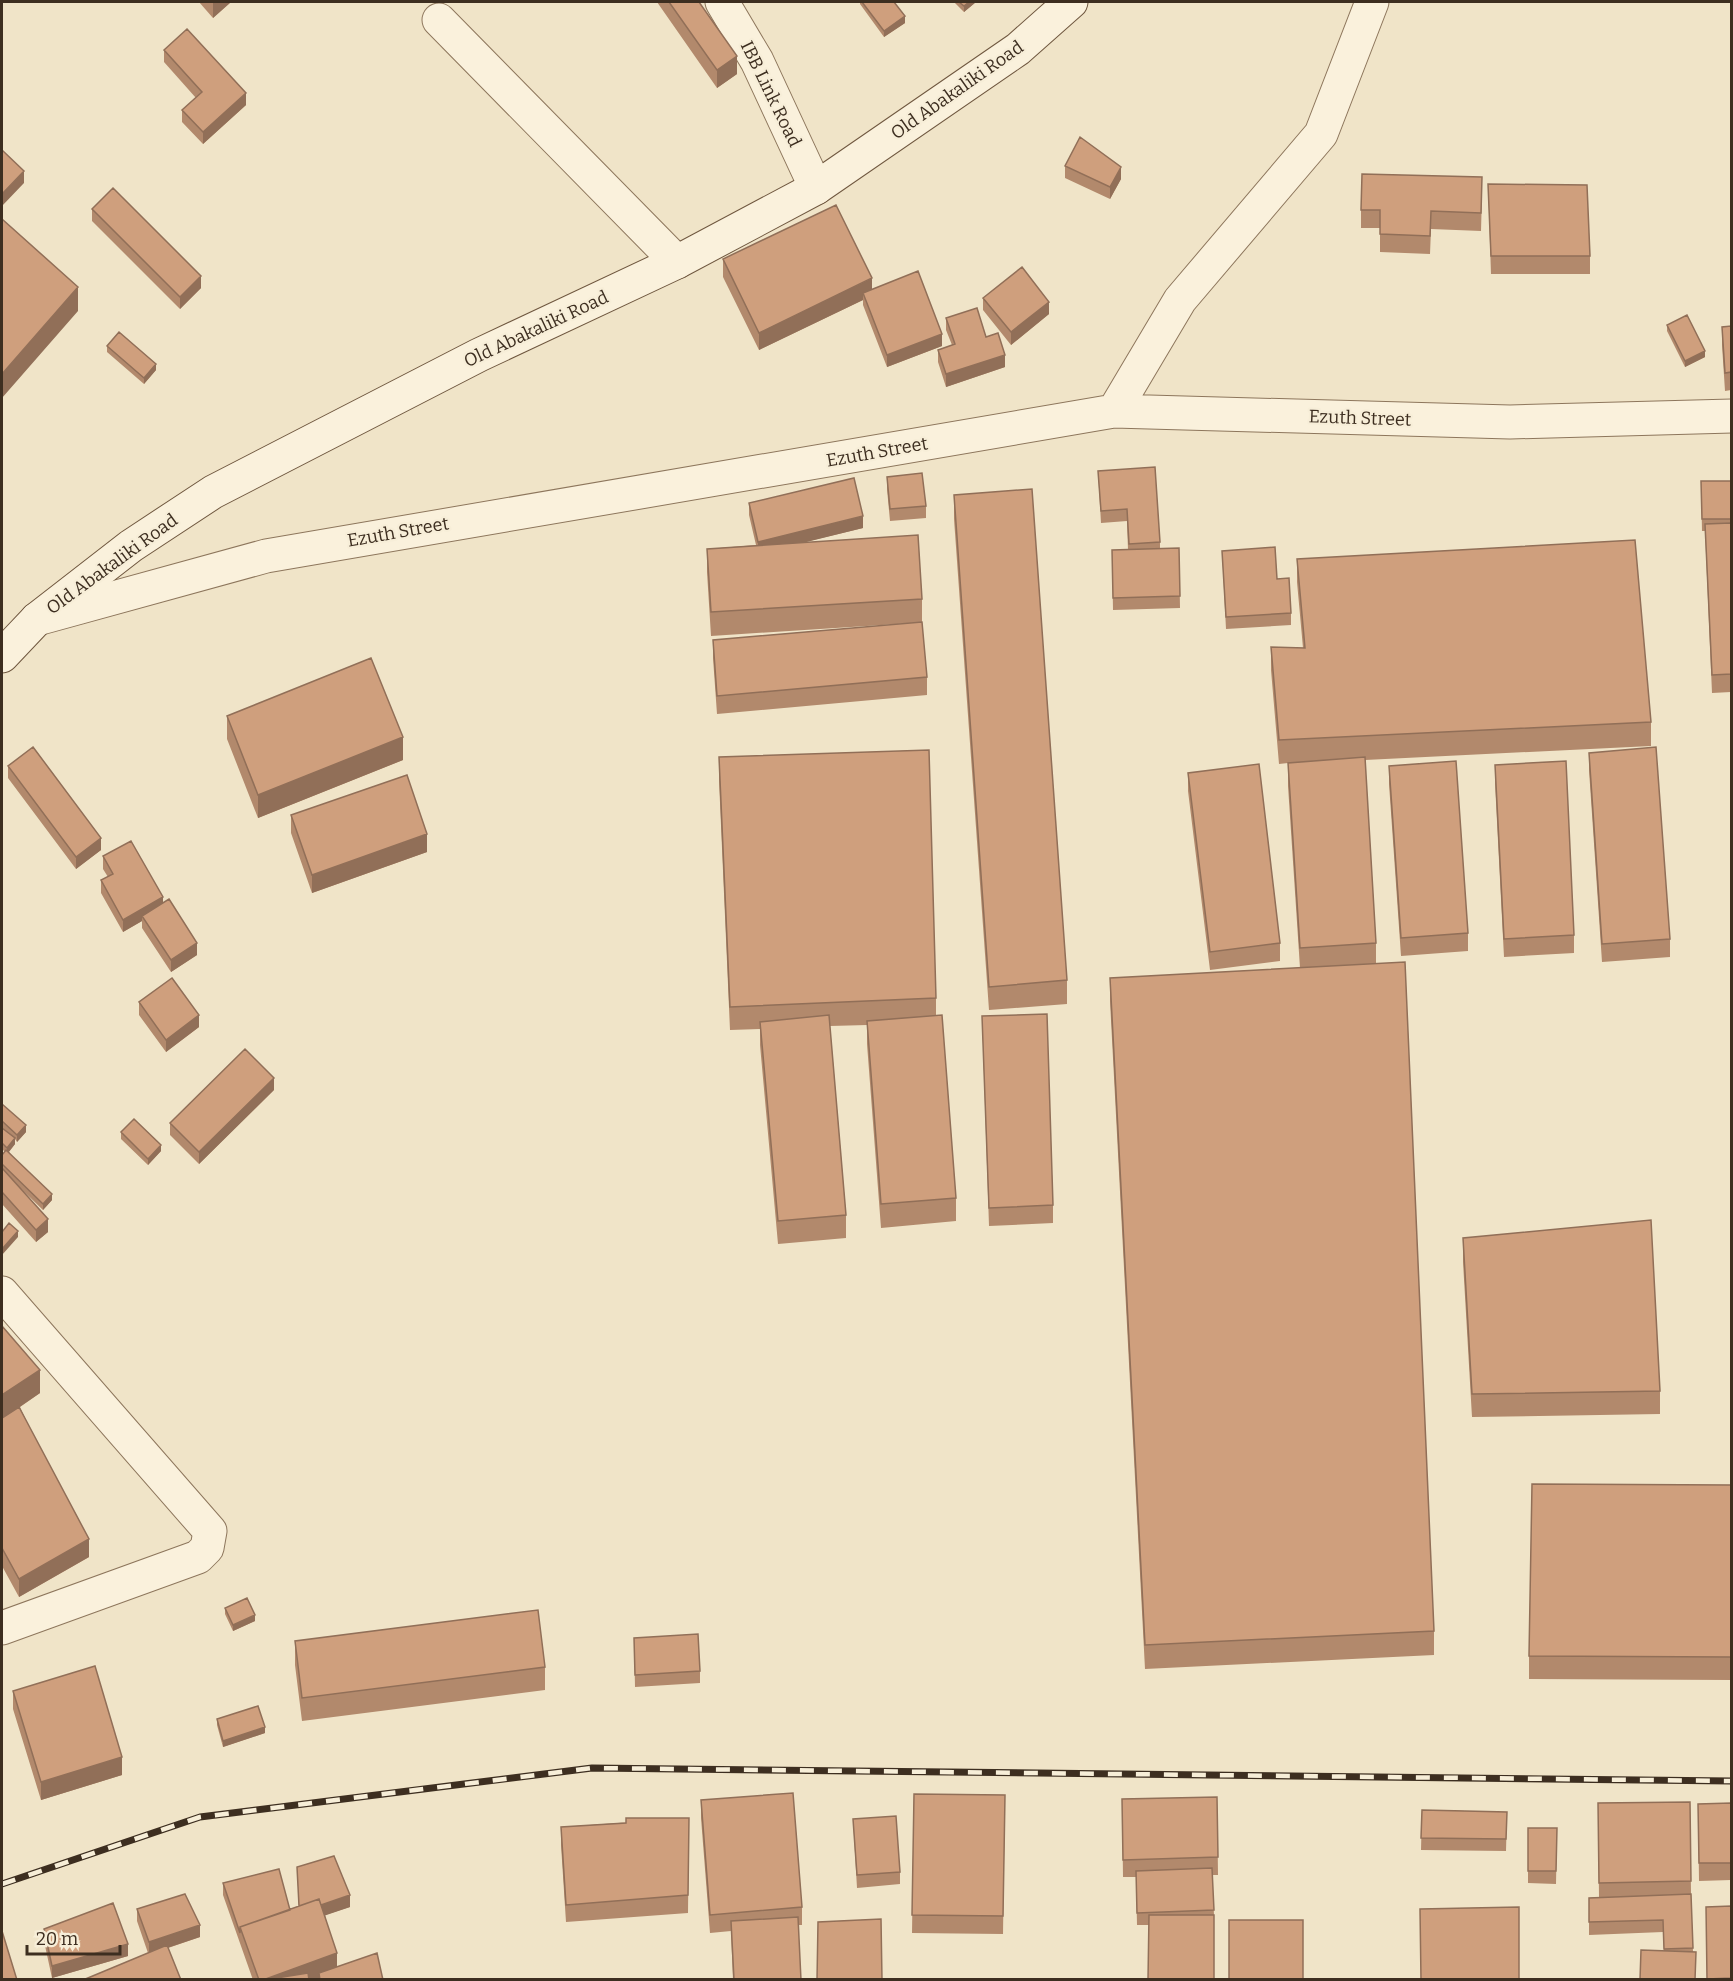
<svg xmlns="http://www.w3.org/2000/svg" width="1733" height="1981" viewBox="0 0 1733 1981" font-family="Bitter,serif">
  <rect width="100%" height="100%" fill="#f0e4c8"/>
  <g fill="none" stroke-linecap="round" stroke-linejoin="round">
    <!-- minor casing -->
    <g stroke="#8d765c" stroke-width="35">
      <path id="minor" d="M 722,2 L 757,61 L 816,188
        M 439,20 L 677,262
        M 1114,411 L 1180,300 L 1321,134 L 1372,2
        M 37,619 L 266,556 L 1114,411 L 1510,422 L 1732,416
        M 2,1293 L 210,1531 L 207,1548 L 198,1557 L 2,1628"/>
    </g>
    <!-- secondary casing -->
    <g stroke="#6f573f" stroke-width="35">
      <path id="secondary" d="M 2,656 L 37,619 L 131,546 L 213,492 L 479,355 L 677,262 L 816,188 L 1018,49 L 1071,2"/>
    </g>
    <!-- minor -->
    <use href="#minor" stroke="#faf1dc" stroke-width="33"/>
    <!-- secondary -->
    <use href="#secondary" stroke="#faf1dc" stroke-width="33"/>
    <!-- rail casing -->
    <g stroke="#3d2e20" stroke-width="7">
      <path id="rail" d="M 2,1884 L 200,1817 L 592,1768 L 1732,1781"/>
    </g>
    <!-- rail -->
    <use href="#rail" stroke="#f7eed8" stroke-width="4.5" stroke-dasharray="14" stroke-linecap="butt"/>
  </g>
  <!-- wall -->
  <path fill="#b2896c" d="M 199,2 L 231,2 L 213,18 Z
    M 657,2 L 699,2 L 737,74 L 717,88 Z
    M 860,2 L 894,2 L 905,23 L 884,37 L 860,4 Z
    M 954,2 L 976,2 L 964,12 Z
    M 164,50 L 246,105 L 203,144 L 182,122 L 182,110 L 196,98 L 164,62 Z
    M 1065,166 L 1121,179 L 1110,199 L 1065,178 Z
    M 1488,184 L 1590,256 L 1590,274 L 1491,274 Z
    M 1482,195 L 1481,231 L 1431,229 L 1430,254 L 1380,252 L 1380,228 L 1361,228 L 1361,210 Z
    M 92,209 L 201,288 L 180,309 L 92,221 Z
    M 723,259 L 872,290 L 942,346 L 887,367 L 863,305 L 863,300 L 759,350 L 723,277 Z
    M 983,298 L 1049,314 L 1011,345 L 983,310 Z
    M 946,318 L 1005,367 L 946,387 L 938,362 L 938,350 L 952,345 L 946,330 Z
    M 1667,325 L 1705,357 L 1685,367 L 1667,331 Z
    M 1731,326 L 1731,390 L 1725,391 L 1722,345 L 1722,327 Z
    M 107,346 L 156,370 L 144,384 L 107,352 Z
    M 1098,471 L 1160,542 L 1160,549 L 1179,548 L 1180,608 L 1113,610 L 1112,550 L 1128,550 L 1127,521 L 1101,523 Z
    M 887,477 L 926,506 L 926,518 L 890,521 L 887,489 Z
    M 1701,481 L 1731,481 L 1731,692 L 1712,693 L 1705,531 L 1702,531 Z
    M 954,495 L 1067,980 L 1067,1004 L 989,1010 L 954,519 Z
    M 749,503 L 863,528 L 805,542 L 922,599 L 922,622 L 927,677 L 927,695 L 717,714 L 713,658 L 713,640 L 913,623 L 711,636 L 707,572 L 707,549 L 756,545 L 749,515 Z
    M 1222,551 L 1277,579 L 1291,613 L 1291,625 L 1226,629 Z
    M 1297,559 L 1651,722 L 1651,746 L 1365,760 L 1376,943 L 1376,963 L 1434,1631 L 1434,1655 L 1145,1669 L 1110,1001 L 1110,978 L 1300,968 L 1288,786 L 1288,763 L 1279,764 L 1271,670 L 1271,647 L 1303,648 L 1297,582 Z
    M 227,716 L 403,760 L 258,818 L 227,739 Z
    M 1589,753 L 1670,939 L 1670,957 L 1602,962 L 1589,770 Z
    M 719,757 L 936,998 L 936,1015 L 956,1198 L 956,1221 L 881,1228 L 867,1044 L 867,1025 L 830,1026 L 846,1215 L 846,1238 L 778,1244 L 760,1045 L 760,1029 L 730,1030 L 719,780 Z
    M 1495,765 L 1574,935 L 1574,953 L 1504,957 L 1495,783 Z
    M 8,766 L 101,850 L 76,869 L 8,778 Z
    M 1389,766 L 1468,933 L 1468,951 L 1401,956 L 1389,784 Z
    M 1188,773 L 1280,943 L 1280,961 L 1210,970 L 1188,791 Z
    M 291,815 L 427,852 L 312,893 L 291,833 Z
    M 103,856 L 163,903 L 197,955 L 171,972 L 142,928 L 142,921 L 123,932 L 101,893 L 101,880 L 108,877 L 103,869 Z
    M 139,1002 L 199,1027 L 166,1052 L 139,1015 Z
    M 982,1016 L 1053,1205 L 1053,1223 L 989,1226 Z
    M 274,1090 L 199,1164 L 170,1135 L 170,1123 Z
    M 2,1104 L 26,1132 L 17,1142 L 15,1139 L 15,1144 L 9,1152 L 52,1200 L 43,1210 L 12,1180 L 48,1232 L 36,1242 L 2,1204 L 2,1155 L 5,1152 L 2,1149 Z
    M 121,1132 L 161,1151 L 148,1165 L 121,1139 Z
    M 1463,1238 L 1660,1391 L 1660,1414 L 1472,1417 L 1463,1262 Z
    M 2,1326 L 40,1393 L 20,1407 L 89,1557 L 19,1597 L 2,1566 Z
    M 1731,1485 L 1731,1680 L 1529,1679 L 1529,1656 Z
    M 225,1608 L 255,1621 L 233,1631 L 225,1614 Z
    M 634,1638 L 700,1671 L 700,1683 L 635,1687 Z
    M 295,1641 L 545,1667 L 545,1690 L 302,1721 L 295,1665 Z
    M 13,1691 L 122,1775 L 41,1800 L 13,1709 Z
    M 217,1719 L 265,1733 L 223,1747 L 217,1725 Z
    M 914,1794 L 1005,1795 L 1003,1934 L 912,1933 Z
    M 1217,1797 L 1218,1875 L 1212,1875 L 1214,1915 L 1149,1925 L 1137,1925 L 1136,1877 L 1123,1877 L 1122,1799 Z
    M 701,1800 L 802,1907 L 802,1925 L 798,1925 L 801,1980 L 733,1980 L 731,1931 L 710,1933 L 701,1818 Z
    M 1690,1802 L 1691,1894 L 1693,1952 L 1664,1951 L 1663,1932 L 1589,1935 L 1589,1898 L 1599,1897 L 1598,1803 Z
    M 1731,1803 L 1731,1880 L 1699,1881 L 1698,1804 Z
    M 1422,1810 L 1507,1812 L 1506,1851 L 1421,1850 Z
    M 689,1818 L 688,1913 L 566,1922 L 561,1845 L 561,1827 Z
    M 853,1819 L 900,1872 L 900,1884 L 857,1888 Z
    M 1528,1828 L 1557,1828 L 1556,1884 L 1528,1883 Z
    M 297,1867 L 350,1907 L 325,1915 L 337,1966 L 383,1980 L 319,1980 L 319,1978 L 313,1980 L 253,1980 L 223,1895 L 223,1883 L 290,1910 L 299,1907 Z
    M 1731,1906 L 1731,1980 L 1707,1980 L 1706,1907 Z
    M 137,1909 L 200,1937 L 168,1948 L 148,1953 L 137,1921 Z
    M 44,1929 L 128,1956 L 52,1978 L 44,1941 Z"/>
  <!-- shaded-wall -->
  <path fill="#916f58" d="M 213,2 L 231,2 L 213,18 Z
    M 969,2 L 976,2 L 964,12 L 964,6 Z
    M 905,16 L 905,23 L 884,37 L 884,31 Z
    M 737,56 L 737,74 L 717,88 L 717,70 Z
    M 246,93 L 246,105 L 203,144 L 203,132 Z
    M 1121,167 L 1121,179 L 1110,199 L 1110,187 Z
    M 24,171 L 24,183 L 2,206 L 2,194 Z
    M 201,276 L 201,288 L 180,309 L 180,297 Z
    M 872,278 L 872,296 L 863,293 L 863,300 L 759,350 L 759,333 Z
    M 78,287 L 78,311 L 2,398 L 2,374 Z
    M 1049,302 L 1049,314 L 1011,345 L 1011,332 Z
    M 942,334 L 942,346 L 887,367 L 887,355 Z
    M 1705,351 L 1705,357 L 1685,367 L 1685,361 Z
    M 1005,355 L 1005,367 L 946,387 L 946,374 Z
    M 156,364 L 156,370 L 144,384 L 144,378 Z
    M 863,516 L 863,528 L 758,554 L 758,542 Z
    M 403,737 L 403,760 L 258,818 L 258,795 Z
    M 427,834 L 427,852 L 312,893 L 312,875 Z
    M 101,838 L 101,850 L 76,869 L 76,857 Z
    M 163,897 L 163,909 L 142,916 L 142,921 L 123,932 L 123,920 Z
    M 197,943 L 197,955 L 171,972 L 171,960 Z
    M 199,1015 L 199,1027 L 166,1052 L 166,1040 Z
    M 274,1078 L 274,1090 L 199,1164 L 199,1152 Z
    M 26,1125 L 26,1132 L 17,1142 L 17,1135 Z
    M 15,1138 L 15,1144 L 7,1154 L 7,1148 Z
    M 161,1145 L 161,1151 L 148,1165 L 148,1159 Z
    M 52,1194 L 52,1200 L 43,1210 L 43,1204 Z
    M 48,1219 L 48,1232 L 36,1242 L 36,1230 Z
    M 18,1231 L 18,1237 L 2,1255 L 2,1249 Z
    M 40,1370 L 40,1393 L 2,1419 L 2,1395 Z
    M 89,1539 L 89,1557 L 19,1597 L 19,1579 Z
    M 255,1615 L 255,1621 L 233,1631 L 233,1625 Z
    M 265,1727 L 265,1733 L 223,1747 L 223,1741 Z
    M 122,1757 L 122,1775 L 41,1800 L 41,1782 Z
    M 350,1895 L 350,1907 L 300,1924 L 300,1912 Z
    M 200,1925 L 200,1937 L 149,1954 L 149,1942 Z
    M 128,1944 L 128,1956 L 52,1978 L 52,1966 Z
    M 337,1953 L 337,1971 L 319,1973 L 319,1978 L 313,1980 L 263,1980 Z"/>
  <!-- building -->
  <path fill="#cf9f7d" stroke="#916f58" stroke-width="1.5" d="M 669,2 L 699,2 L 737,56 L 717,70 Z
    M 862,2 L 894,2 L 905,16 L 884,31 Z
    M 959,2 L 969,2 L 964,6 Z
    M 187,29 L 246,93 L 203,132 L 182,110 L 202,92 L 164,50 Z
    M 1080,137 L 1121,167 L 1110,187 L 1065,166 Z
    M 2,150 L 24,171 L 2,194 Z
    M 1362,174 L 1482,177 L 1481,213 L 1431,211 L 1430,236 L 1380,234 L 1380,210 L 1361,210 Z
    M 1488,184 L 1587,185 L 1590,256 L 1491,256 Z
    M 113,188 L 201,276 L 180,297 L 92,209 Z
    M 836,205 L 872,278 L 759,333 L 723,259 Z
    M 2,219 L 78,287 L 2,374 Z
    M 1022,267 L 1049,302 L 1011,332 L 983,298 Z
    M 918,271 L 942,334 L 887,355 L 863,293 Z
    M 977,308 L 986,337 L 998,333 L 1005,355 L 946,374 L 938,350 L 955,344 L 946,318 Z
    M 1687,315 L 1705,351 L 1685,361 L 1667,325 Z
    M 1731,326 L 1731,372 L 1725,373 L 1722,327 Z
    M 119,332 L 156,364 L 144,378 L 107,346 Z
    M 1155,467 L 1160,542 L 1129,544 L 1127,509 L 1101,511 L 1098,471 Z
    M 922,473 L 926,506 L 890,509 L 887,477 Z
    M 854,478 L 863,516 L 758,542 L 749,503 Z
    M 1701,481 L 1731,481 L 1731,519 L 1702,519 Z
    M 1032,489 L 1067,980 L 989,987 L 954,495 Z
    M 1731,523 L 1731,674 L 1712,675 L 1705,524 Z
    M 918,535 L 922,599 L 711,612 L 707,549 Z
    M 1635,540 L 1651,722 L 1279,740 L 1271,647 L 1305,648 L 1297,559 Z
    M 1275,547 L 1277,579 L 1289,578 L 1291,613 L 1226,617 L 1222,551 Z
    M 1179,548 L 1180,596 L 1113,598 L 1112,550 Z
    M 922,622 L 927,677 L 717,696 L 713,640 Z
    M 371,658 L 403,737 L 258,795 L 227,716 Z
    M 33,747 L 101,838 L 76,857 L 8,766 Z
    M 1656,747 L 1670,939 L 1602,944 L 1589,753 Z
    M 929,750 L 936,998 L 730,1007 L 719,757 Z
    M 1365,757 L 1376,943 L 1300,948 L 1288,763 Z
    M 1456,761 L 1468,933 L 1401,938 L 1389,766 Z
    M 1566,761 L 1574,935 L 1504,939 L 1495,765 Z
    M 1259,764 L 1280,943 L 1210,952 L 1188,773 Z
    M 407,775 L 427,834 L 312,875 L 291,815 Z
    M 131,841 L 163,897 L 123,920 L 101,880 L 113,874 L 103,856 Z
    M 169,899 L 197,943 L 171,960 L 142,916 Z
    M 1405,962 L 1434,1631 L 1145,1645 L 1110,978 Z
    M 172,978 L 199,1015 L 166,1040 L 139,1002 Z
    M 1047,1014 L 1053,1205 L 989,1208 L 982,1016 Z
    M 829,1015 L 846,1215 L 778,1221 L 760,1022 Z
    M 942,1015 L 956,1198 L 881,1204 L 867,1021 Z
    M 245,1049 L 274,1078 L 199,1152 L 170,1123 Z
    M 2,1104 L 26,1125 L 17,1135 L 2,1121 Z
    M 134,1119 L 161,1145 L 148,1159 L 121,1132 Z
    M 2,1128 L 15,1138 L 7,1148 L 2,1143 Z
    M 6,1150 L 52,1194 L 43,1204 L 2,1164 L 2,1155 Z
    M 2,1168 L 48,1219 L 36,1230 L 2,1192 Z
    M 1651,1220 L 1660,1391 L 1472,1394 L 1463,1238 Z
    M 9,1223 L 18,1231 L 2,1249 L 2,1232 Z
    M 2,1326 L 40,1370 L 2,1395 Z
    M 19,1407 L 89,1539 L 19,1579 L 2,1548 L 2,1418 Z
    M 1532,1484 L 1731,1485 L 1731,1657 L 1529,1656 Z
    M 247,1598 L 255,1615 L 233,1625 L 225,1608 Z
    M 538,1610 L 545,1667 L 302,1698 L 295,1641 Z
    M 698,1634 L 700,1671 L 635,1675 L 634,1638 Z
    M 95,1666 L 122,1757 L 41,1782 L 13,1691 Z
    M 258,1706 L 265,1727 L 223,1741 L 217,1719 Z
    M 793,1793 L 802,1907 L 710,1915 L 701,1800 Z
    M 914,1794 L 1005,1795 L 1003,1916 L 912,1915 Z
    M 1217,1797 L 1218,1857 L 1123,1860 L 1122,1799 Z
    M 1690,1802 L 1691,1881 L 1599,1883 L 1598,1803 Z
    M 1731,1803 L 1731,1863 L 1699,1863 L 1698,1804 Z
    M 1422,1810 L 1507,1812 L 1506,1839 L 1421,1838 Z
    M 896,1816 L 900,1872 L 857,1875 L 853,1819 Z
    M 626,1818 L 689,1818 L 688,1895 L 566,1905 L 561,1827 L 626,1823 Z
    M 1528,1828 L 1557,1828 L 1556,1871 L 1528,1871 Z
    M 334,1856 L 350,1895 L 321,1905 L 319,1899 L 299,1906 L 297,1867 Z
    M 1212,1868 L 1214,1910 L 1137,1913 L 1136,1871 Z
    M 279,1869 L 290,1910 L 240,1927 L 240,1933 L 223,1883 Z
    M 185,1894 L 200,1925 L 149,1942 L 137,1909 Z
    M 1691,1894 L 1693,1948 L 1664,1949 L 1663,1920 L 1589,1922 L 1589,1898 Z
    M 319,1899 L 337,1953 L 263,1980 L 259,1980 L 240,1927 Z
    M 113,1903 L 128,1944 L 52,1966 L 44,1929 Z
    M 1731,1906 L 1731,1978 L 1707,1979 L 1706,1907 Z
    M 1519,1907 L 1519,1980 L 1421,1980 L 1420,1909 Z
    M 1149,1915 L 1214,1915 L 1214,1980 L 1148,1980 Z
    M 798,1917 L 801,1980 L 734,1980 L 731,1921 Z
    M 881,1919 L 882,1980 L 817,1980 L 818,1922 Z
    M 1229,1920 L 1303,1920 L 1303,1980 L 1229,1980 Z
    M 2,1931 L 17,1980 L 2,1980 Z
    M 167,1945 L 181,1980 L 83,1980 Z
    M 1641,1950 L 1696,1952 L 1695,1980 L 1640,1980 Z
    M 377,1953 L 383,1980 L 320,1980 L 319,1973 Z
    M 308,1973 L 309,1980 L 264,1980 Z"/>
  <g text-anchor="middle" stroke-width="4.5" stroke-linejoin="round" paint-order="stroke">
    <!-- street labels -->
    <g font-size="18" fill="#3d2e20" stroke="#f7eed8">
      <text transform="translate(957 90) rotate(-35)" y="6">Old Abakaliki Road</text>
      <text transform="translate(771 94) rotate(64)" y="6">IBB Link Road</text>
      <text transform="translate(536 329) rotate(-25)" y="6">Old Abakaliki Road</text>
      <text transform="translate(1360 418) rotate(2)" y="6">Ezuth Street</text>
      <text transform="translate(877 452) rotate(-10)" y="6">Ezuth Street</text>
      <text transform="translate(398 532) rotate(-10)" y="6">Ezuth Street</text>
      <text transform="translate(112 564) rotate(-36)" y="6">Old Abakaliki Road</text>
    </g>
  </g>
  <!-- border -->
  <rect width="1733" height="1981" fill="none" stroke="#3d2e20" stroke-width="6"/>
  <!-- scale -->
  <path d="M27 1945v9h93v-9" fill="none" stroke="#3d2e20" stroke-width="3"/>
  <text x="36" y="1945" font-size="18" fill="#3d2e20" stroke="#f7eed8" stroke-width="4.5" paint-order="stroke">20 m</text>
</svg>
